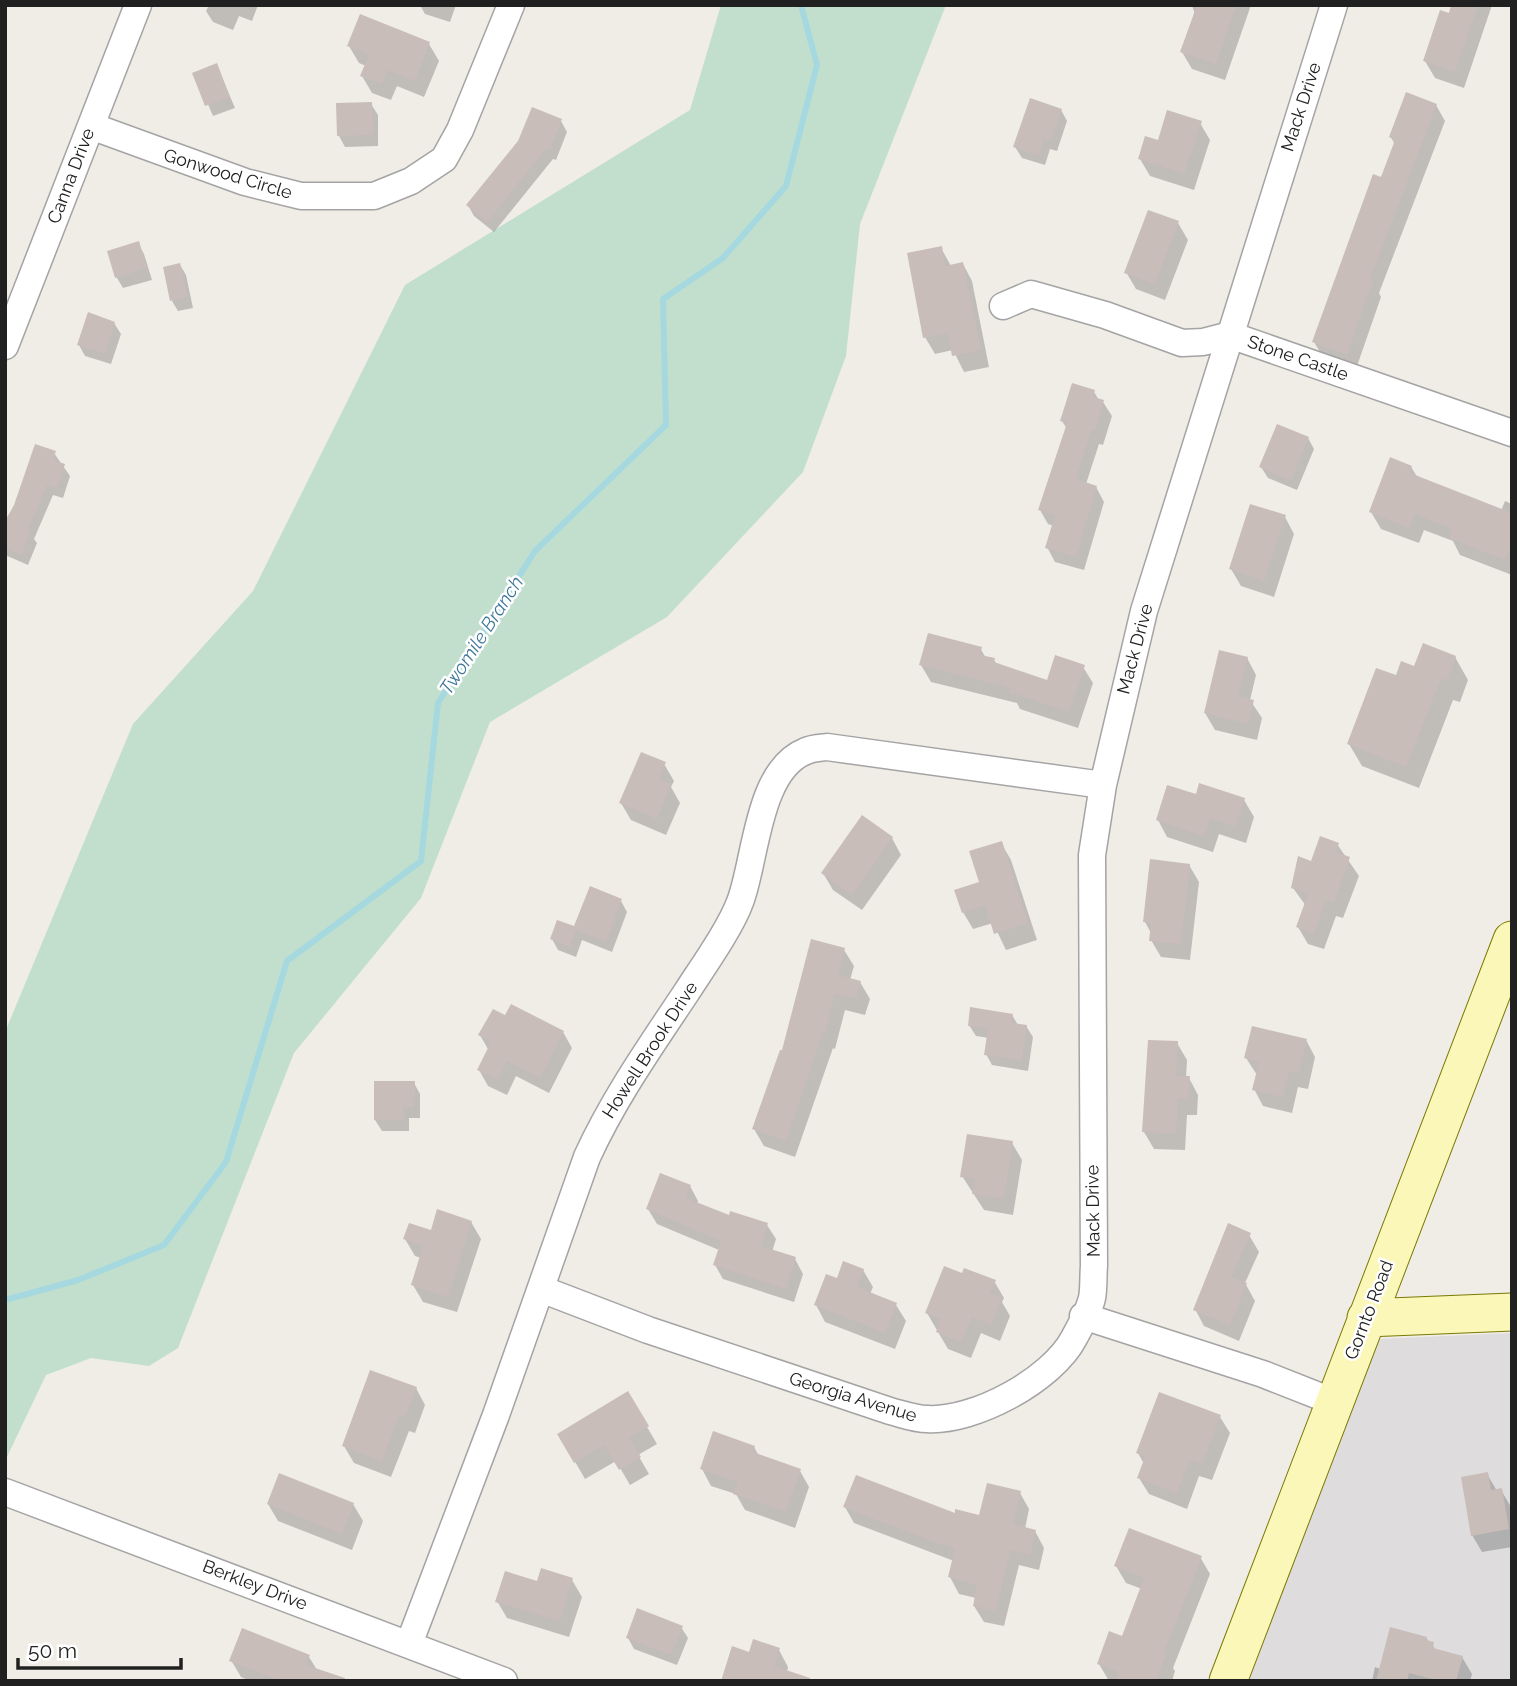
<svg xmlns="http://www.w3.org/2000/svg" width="1517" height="1686" viewBox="0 0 1517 1686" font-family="Raleway,sans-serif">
  <rect width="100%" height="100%" fill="#f0ece6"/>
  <!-- residential -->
  <path fill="#dedcdd" d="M 1512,1333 L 1512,1681 L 1246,1681 L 1379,1339 Z"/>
  <!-- wetland -->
  <path fill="#c2dfce" d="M 721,5 L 946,5 L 860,224 L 846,356 L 803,472 L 667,617 L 490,722 L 421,898 L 294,1053 L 178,1348 L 149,1366 L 91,1358 L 46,1375 L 5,1461 L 5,1032 L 133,724 L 253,591 L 405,285 L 690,110 Z"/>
  <!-- shadow -->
  <path fill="#0003" d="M 209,5 L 258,5 L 252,21 L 239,16 L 233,30 L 213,22 L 206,11 Z
    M 420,5 L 456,5 L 450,22 L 425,14 Z
    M 1192,5 L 1251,5 L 1225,80 L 1192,69 L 1182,52 L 1195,15 Z
    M 1453,5 L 1492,5 L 1464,88 L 1435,78 L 1425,61 Z
    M 429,44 L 439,61 L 424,97 L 397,86 L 391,100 L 372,93 L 362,76 L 366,66 L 359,63 L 349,46 Z
    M 217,66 L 235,108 L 213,116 L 195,74 Z
    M 371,104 L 378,115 L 378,146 L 345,147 L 339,136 Z
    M 1436,105 L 1445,121 L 1379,293 L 1381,297 L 1356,369 L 1323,357 L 1314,342 L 1382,179 L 1395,145 L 1391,137 Z
    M 1061,110 L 1067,121 L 1057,151 L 1050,149 L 1045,165 L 1022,158 L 1015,147 Z
    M 561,121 L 567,132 L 556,160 L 553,159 L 494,232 L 474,216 L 468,205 Z
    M 1200,123 L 1210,140 L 1194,190 L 1150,176 L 1140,159 L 1159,142 Z
    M 1178,223 L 1188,240 L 1165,300 L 1136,289 L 1126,272 Z
    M 138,243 L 144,254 L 152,280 L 123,288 L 117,278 L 109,252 Z
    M 941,248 L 951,266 L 963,264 L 972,281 L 989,367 L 964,372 L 953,350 L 935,354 L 925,337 Z
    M 180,265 L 186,275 L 193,308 L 178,311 L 172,301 Z
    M 114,323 L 121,334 L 111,364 L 85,356 L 79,345 Z
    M 1094,392 L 1099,400 L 1103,402 L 1112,416 L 1103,445 L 1099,444 L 1086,484 L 1096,487 L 1104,502 L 1084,570 L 1055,562 L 1047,547 L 1054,526 L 1048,524 L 1040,510 L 1067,429 L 1062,421 Z
    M 1308,438 L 1314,449 L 1297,490 L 1268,478 L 1261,467 Z
    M 54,453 L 70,476 L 63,498 L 53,495 L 34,539 L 37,543 L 28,565 L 5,555 L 5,527 Z
    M 1411,467 L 1418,478 L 1501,511 L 1505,501 L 1512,504 L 1512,575 L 1460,555 L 1453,541 L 1424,530 L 1419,543 L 1381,529 L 1371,512 Z
    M 1285,517 L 1294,534 L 1274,597 L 1241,586 L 1231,569 Z
    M 980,648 L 986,658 L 994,660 L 997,665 L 1048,682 L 1083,667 L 1093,683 L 1078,728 L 1020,709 L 1017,703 L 931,682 L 921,665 Z
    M 1455,657 L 1468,680 L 1460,702 L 1453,700 L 1419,788 L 1362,766 L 1349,744 L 1397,677 L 1415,669 Z
    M 1247,658 L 1256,675 L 1250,700 L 1262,718 L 1257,740 L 1215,730 L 1205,713 Z
    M 664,764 L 674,781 L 671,787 L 680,803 L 666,835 L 631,820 L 621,803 Z
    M 1197,797 L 1244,800 L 1254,817 L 1246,843 L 1219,834 L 1213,852 L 1167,837 L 1158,820 Z
    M 892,838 L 901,855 L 862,910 L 833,890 L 823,873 Z
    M 1001,843 L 1011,860 L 1037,940 L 1006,950 L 993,923 L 973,929 L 963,912 Z
    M 1337,844 L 1359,876 L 1343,918 L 1336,916 L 1324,949 L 1308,944 L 1298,927 L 1306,906 L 1293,888 L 1312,863 Z
    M 1189,865 L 1199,882 L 1190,960 L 1161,957 L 1151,940 L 1151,933 L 1145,922 Z
    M 621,901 L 627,912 L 612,952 L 582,940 L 576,957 L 558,950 L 552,939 L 575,928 Z
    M 844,950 L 854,966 L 850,980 L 860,982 L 870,999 L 865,1015 L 845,1010 L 835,1049 L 833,1048 L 795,1157 L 764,1146 L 754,1129 L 783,1053 Z
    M 1012,1015 L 1018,1025 L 1026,1026 L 1033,1037 L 1028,1071 L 992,1065 L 986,1054 L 989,1038 L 976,1036 L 969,1025 Z
    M 506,1018 L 563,1032 L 572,1048 L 549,1093 L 516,1076 L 507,1095 L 488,1086 L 479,1070 L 489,1051 L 480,1035 Z
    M 1306,1040 L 1315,1057 L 1308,1089 L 1298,1087 L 1292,1113 L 1263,1106 L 1254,1089 L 1257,1075 L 1246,1058 Z
    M 1177,1043 L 1187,1060 L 1186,1078 L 1189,1078 L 1198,1095 L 1197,1115 L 1187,1115 L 1185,1150 L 1154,1149 L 1144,1132 Z
    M 414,1083 L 420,1094 L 420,1118 L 409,1118 L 409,1131 L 382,1131 L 375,1120 Z
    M 1012,1143 L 1022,1160 L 1013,1215 L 984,1210 L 962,1176 Z
    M 690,1186 L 698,1201 L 697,1204 L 730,1217 L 767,1225 L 776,1239 L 772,1252 L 795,1259 L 803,1274 L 794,1302 L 723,1279 L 715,1265 L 719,1250 L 657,1224 L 648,1209 Z
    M 471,1222 L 481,1239 L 457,1312 L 423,1302 L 413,1285 L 421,1258 L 415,1256 L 405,1239 Z
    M 1249,1235 L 1259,1252 L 1245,1283 L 1255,1301 L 1239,1341 L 1204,1326 L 1195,1309 Z
    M 863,1270 L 873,1287 L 870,1294 L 896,1305 L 906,1321 L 895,1349 L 825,1322 L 816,1305 L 838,1280 Z
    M 963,1275 L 994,1281 L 1004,1298 L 1002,1302 L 1010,1316 L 1000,1341 L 981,1333 L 971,1358 L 948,1349 L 927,1313 Z
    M 416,1388 L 425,1405 L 415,1433 L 409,1431 L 391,1477 L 354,1463 L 344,1446 Z
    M 627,1393 L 657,1444 L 638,1455 L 649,1474 L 630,1485 L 616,1461 L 585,1479 L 559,1434 Z
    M 1220,1417 L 1230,1433 L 1212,1480 L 1199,1476 L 1187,1509 L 1149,1494 L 1139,1478 L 1144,1464 L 1138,1453 Z
    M 754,1447 L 759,1456 L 800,1471 L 809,1487 L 795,1528 L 745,1510 L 736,1494 L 711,1486 L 702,1469 Z
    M 1487,1474 L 1497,1491 L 1501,1490 L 1511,1507 L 1512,1547 L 1482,1552 L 1472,1535 Z
    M 1020,1493 L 1029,1509 L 1025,1529 L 1035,1531 L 1044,1548 L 1039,1570 L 1019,1565 L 1004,1626 L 984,1622 L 974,1606 L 976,1598 L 959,1594 L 950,1577 L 954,1561 L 854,1523 L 845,1507 L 981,1517 Z
    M 268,1504 L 353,1504 L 363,1521 L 352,1550 L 278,1521 Z
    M 1200,1557 L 1210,1574 L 1173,1668 L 1175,1671 L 1172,1681 L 1109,1681 L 1099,1664 L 1123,1638 L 1142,1589 L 1126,1583 L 1116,1566 Z
    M 572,1580 L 582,1597 L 569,1637 L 507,1618 L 497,1601 L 538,1583 Z
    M 681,1627 L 688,1638 L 677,1665 L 634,1649 L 628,1638 Z
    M 1426,1638 L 1437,1651 L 1462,1657 L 1472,1674 L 1470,1681 L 1372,1681 L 1375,1667 L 1381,1669 Z
    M 779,1650 L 788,1667 L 787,1672 L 799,1681 L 750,1654 Z
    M 309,1657 L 317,1670 L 346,1681 L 250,1681 L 241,1677 L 231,1660 Z"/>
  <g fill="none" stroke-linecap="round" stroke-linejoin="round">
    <!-- stream -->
    <path stroke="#a5d8df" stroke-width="6" d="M 5,1300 L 78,1280 L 164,1245 L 226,1162 L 287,961 L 421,861 L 438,703 L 535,551 L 666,425 L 663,299 L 723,258 L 786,186 L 817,65 L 801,5"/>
  </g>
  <!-- building -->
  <path fill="#c8bdb9" d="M 1197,5 L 1236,5 L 1216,64 L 1180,52 Z
    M 1451,5 L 1478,5 L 1455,72 L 1423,61 L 1440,10 L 1449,13 Z
    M 360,14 L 430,42 L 415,81 L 387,70 L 382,84 L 360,76 L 369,55 L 347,46 Z
    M 217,63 L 230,97 L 205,106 L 192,73 Z
    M 1406,92 L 1437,104 L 1370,279 L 1373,280 L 1347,355 L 1312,342 L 1373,174 L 1381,177 L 1395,140 L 1389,137 Z
    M 1030,98 L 1062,109 L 1051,141 L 1044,139 L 1039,155 L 1013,147 Z
    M 372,102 L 373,135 L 337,136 L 336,103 Z
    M 532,107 L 562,119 L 550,150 L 546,149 L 487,222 L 466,205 L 518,141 Z
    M 1167,110 L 1202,121 L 1184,174 L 1138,159 L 1145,136 L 1158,140 Z
    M 1148,210 L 1179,221 L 1155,284 L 1124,273 Z
    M 139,241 L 147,268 L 115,278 L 107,251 Z
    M 942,246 L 945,266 L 963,262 L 981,350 L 952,356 L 948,333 L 923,338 L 907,253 Z
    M 180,263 L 188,297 L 170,301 L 163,267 Z
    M 88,312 L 115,322 L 105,354 L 77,345 Z
    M 1072,383 L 1095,390 L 1093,397 L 1104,400 L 1095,431 L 1091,430 L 1076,479 L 1097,486 L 1076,557 L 1045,548 L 1055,515 L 1038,510 L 1067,423 L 1060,421 Z
    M 1277,424 L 1309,437 L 1291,481 L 1259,467 Z
    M 35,444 L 56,451 L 53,460 L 65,464 L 57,488 L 47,485 L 28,529 L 31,531 L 21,555 L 5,548 L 5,521 L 14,505 Z
    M 1390,457 L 1412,466 L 1410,473 L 1512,513 L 1512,542 L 1505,560 L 1449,538 L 1452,529 L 1415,514 L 1409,528 L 1369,512 Z
    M 1250,504 L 1286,515 L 1264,581 L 1229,569 Z
    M 928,633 L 982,647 L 980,655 L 995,658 L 994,662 L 1047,680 L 1055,655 L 1085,665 L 1069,712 L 1009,692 L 1010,688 L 919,665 Z
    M 1423,643 L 1456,656 L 1447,681 L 1441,678 L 1406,767 L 1347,744 L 1376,668 L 1396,675 L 1401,661 L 1414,666 Z
    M 1219,650 L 1248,657 L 1238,696 L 1254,700 L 1248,724 L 1204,713 Z
    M 641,752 L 666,762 L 659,779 L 671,784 L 657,819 L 619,803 Z
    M 1199,783 L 1245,798 L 1236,827 L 1210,818 L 1204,836 L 1156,820 L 1167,785 L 1196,794 Z
    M 862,815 L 893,837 L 852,895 L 821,873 Z
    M 1320,836 L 1339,843 L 1336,852 L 1350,857 L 1334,903 L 1326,900 L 1314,934 L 1296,927 L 1308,894 L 1291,888 L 1298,856 L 1311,861 Z
    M 1002,841 L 1028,923 L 994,934 L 985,905 L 962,913 L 954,890 L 979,882 L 969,851 Z
    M 1150,859 L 1190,864 L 1181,944 L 1149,941 L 1151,923 L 1143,922 Z
    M 590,886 L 622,899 L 606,942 L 576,930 L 570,947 L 550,939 L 557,920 L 574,926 Z
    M 811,939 L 845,948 L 838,975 L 861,981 L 856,999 L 835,994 L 825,1033 L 823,1032 L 786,1141 L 752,1129 L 780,1050 L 782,1050 Z
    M 511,1004 L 564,1031 L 540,1078 L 507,1061 L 498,1080 L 477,1070 L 491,1042 L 478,1035 L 493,1009 L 505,1015 Z
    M 970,1007 L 1013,1014 L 1012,1023 L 1027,1025 L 1022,1060 L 984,1055 L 988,1028 L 968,1026 Z
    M 1252,1026 L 1307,1039 L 1299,1073 L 1289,1071 L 1283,1097 L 1252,1090 L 1259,1062 L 1244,1058 Z
    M 1148,1040 L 1178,1041 L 1176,1076 L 1190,1076 L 1188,1099 L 1178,1098 L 1176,1134 L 1142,1132 Z
    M 374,1081 L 415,1081 L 414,1107 L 403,1107 L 404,1120 L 374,1120 Z
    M 967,1134 L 1013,1141 L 1004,1199 L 972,1194 L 975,1179 L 960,1177 Z
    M 660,1173 L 691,1185 L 686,1198 L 729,1215 L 730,1211 L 768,1223 L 761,1246 L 796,1257 L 786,1289 L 713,1265 L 721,1241 L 646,1209 Z
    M 437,1209 L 472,1221 L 448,1297 L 411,1285 L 423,1246 L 403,1239 L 409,1223 L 431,1230 Z
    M 1228,1223 L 1251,1233 L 1231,1277 L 1247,1283 L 1230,1325 L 1193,1310 Z
    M 843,1261 L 864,1269 L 857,1287 L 897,1303 L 885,1333 L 814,1305 L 826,1274 L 837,1278 Z
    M 944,1266 L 962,1273 L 964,1268 L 996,1280 L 990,1293 L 1002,1298 L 991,1325 L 972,1317 L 961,1342 L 936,1332 L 941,1319 L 925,1313 Z
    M 370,1370 L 417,1387 L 405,1417 L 399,1415 L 382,1461 L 342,1446 Z
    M 628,1391 L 649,1426 L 629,1438 L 641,1457 L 619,1470 L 604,1445 L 574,1463 L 557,1434 Z
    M 1159,1392 L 1221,1415 L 1202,1464 L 1190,1460 L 1177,1493 L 1137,1478 L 1145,1457 L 1136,1453 Z
    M 713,1431 L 755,1446 L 753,1452 L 801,1469 L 786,1512 L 733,1494 L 738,1482 L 700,1469 Z
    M 1488,1472 L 1491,1490 L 1502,1488 L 1509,1529 L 1471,1536 L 1461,1477 Z
    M 279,1473 L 354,1503 L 342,1534 L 267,1504 Z
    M 856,1475 L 955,1513 L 955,1509 L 979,1515 L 987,1483 L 1021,1491 L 1013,1524 L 1036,1530 L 1030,1555 L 1010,1550 L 996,1611 L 973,1606 L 977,1585 L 948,1577 L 955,1548 L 934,1542 L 843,1507 Z
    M 1129,1528 L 1202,1556 L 1164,1652 L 1167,1653 L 1156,1681 L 1116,1681 L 1119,1672 L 1097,1664 L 1109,1631 L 1122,1636 L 1144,1578 L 1114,1566 Z
    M 541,1568 L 573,1578 L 560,1621 L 495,1602 L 505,1571 L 537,1581 Z
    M 637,1608 L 683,1626 L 671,1655 L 626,1638 Z
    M 1390,1627 L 1427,1637 L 1426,1640 L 1434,1642 L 1433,1648 L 1463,1656 L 1456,1681 L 1440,1681 L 1409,1673 L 1407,1681 L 1376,1681 Z
    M 242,1628 L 310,1655 L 306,1665 L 345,1678 L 344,1681 L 280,1681 L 229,1661 Z
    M 753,1639 L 780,1648 L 774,1666 L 810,1678 L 809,1681 L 721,1681 L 732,1646 L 749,1652 Z"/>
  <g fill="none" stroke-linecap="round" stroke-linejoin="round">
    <!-- street casing -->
    <g stroke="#a4a4a4" stroke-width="29">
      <path id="street" d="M 91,126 L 245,182 L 301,196 L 374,196 L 411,181 L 444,159 L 460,130 L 511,5
        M 1003,306 L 1031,294 L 1105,315 L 1182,343 L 1203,342 L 1230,335 L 1512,433
        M 5,346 L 138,5
        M 541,1289 L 648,1330 L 890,1411 C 902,1414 915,1419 927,1419 C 974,1422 1052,1380 1074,1338 C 1080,1327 1089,1311 1092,1298 C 1094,1288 1093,1276 1094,1266 L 1092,855 L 1103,785 L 1144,611 L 1334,5
        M 1083,1316 L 1263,1374 L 1334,1402
        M 5,1492 L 504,1681
        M 409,1644 L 496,1415 L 587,1157 C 614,1098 650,1047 686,993 C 702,968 730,929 740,902 C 756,861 757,770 806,751 C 812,748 820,748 827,747 L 1103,785"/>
    </g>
    <!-- secondary casing -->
    <g stroke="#7a7a03" stroke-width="39">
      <path id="secondary" d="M 1366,1318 L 1512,1312
        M 1228,1681 L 1512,940"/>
    </g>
    <!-- street -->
    <use href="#street" stroke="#fff" stroke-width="26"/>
    <!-- secondary -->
    <use href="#secondary" stroke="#fbf7b9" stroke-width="37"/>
  </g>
  <g text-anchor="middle" stroke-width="5" stroke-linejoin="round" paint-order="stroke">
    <!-- street labels -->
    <g font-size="18" fill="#202020" stroke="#fff">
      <text transform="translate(1301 107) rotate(-72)" y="6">Mack Drive</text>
      <text transform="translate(228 174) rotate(17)" y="6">Gonwood Circle</text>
      <text transform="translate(71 176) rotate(-69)" y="6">Canna Drive</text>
      <text transform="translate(1298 358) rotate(19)" y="6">Stone Castle</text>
      <text transform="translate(1135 649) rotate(-75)" y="6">Mack Drive</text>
      <text transform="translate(650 1050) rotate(-57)" y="6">Howell Brook Drive</text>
      <text transform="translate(1093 1211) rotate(-91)" y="6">Mack Drive</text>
      <text transform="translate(1369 1310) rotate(-69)" y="6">Gornto Road</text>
      <text transform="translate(853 1397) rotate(17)" y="6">Georgia Avenue</text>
      <text transform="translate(255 1585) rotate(21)" y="6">Berkley Drive</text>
    </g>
    <!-- water labels -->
    <g font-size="19" font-style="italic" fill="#41789a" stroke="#fff">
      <text transform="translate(481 635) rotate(-57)" y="7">Twomile Branch</text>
    </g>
  </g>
  <!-- border -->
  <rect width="1517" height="1686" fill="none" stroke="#202020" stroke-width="14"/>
  <!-- scale -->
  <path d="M18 1658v10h163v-10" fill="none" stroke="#202020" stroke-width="3.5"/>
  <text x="28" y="1658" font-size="21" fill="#202020" stroke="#ffffff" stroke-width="5" paint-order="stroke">50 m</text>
</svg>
